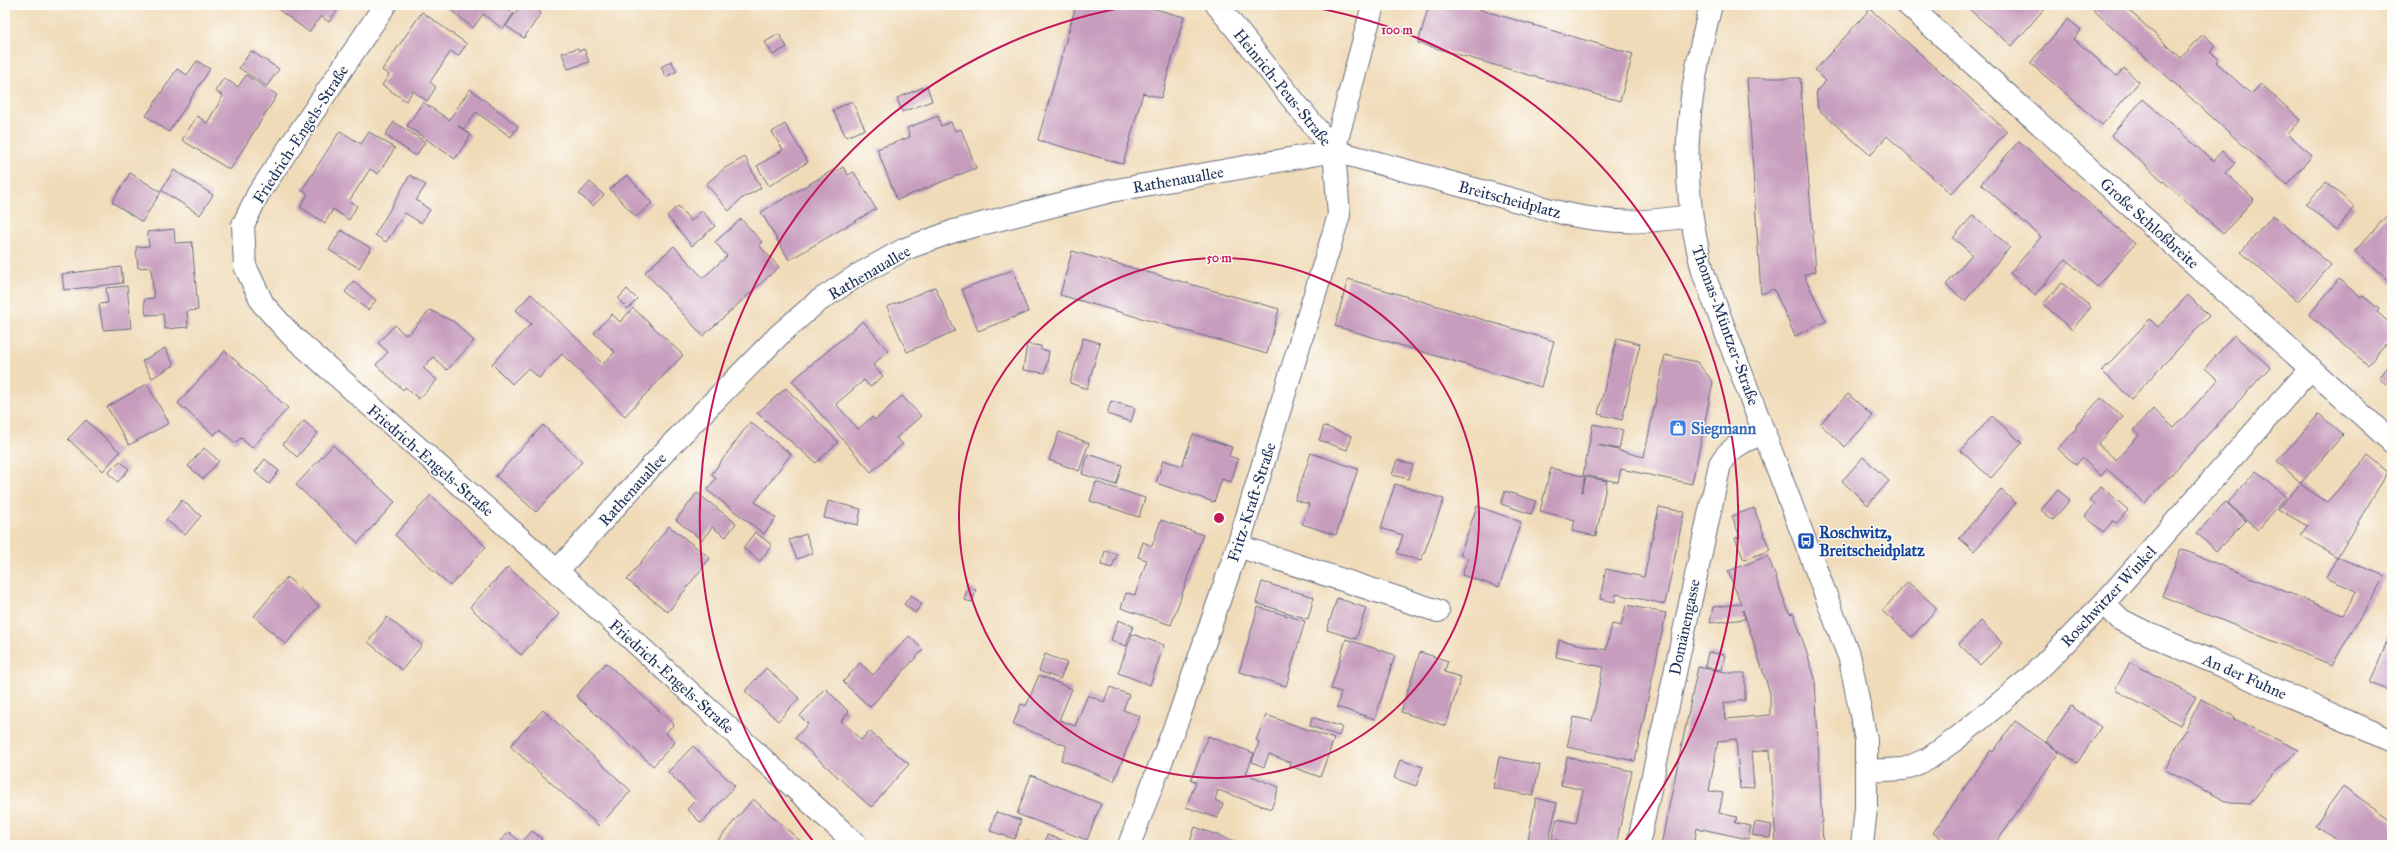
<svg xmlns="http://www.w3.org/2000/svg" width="2397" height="850" viewBox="0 0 2397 850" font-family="'IM FELL Great Primer',serif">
  <rect width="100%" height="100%" fill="#fdfcf7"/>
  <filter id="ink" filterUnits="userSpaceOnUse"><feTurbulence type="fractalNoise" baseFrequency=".025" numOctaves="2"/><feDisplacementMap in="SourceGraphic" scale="8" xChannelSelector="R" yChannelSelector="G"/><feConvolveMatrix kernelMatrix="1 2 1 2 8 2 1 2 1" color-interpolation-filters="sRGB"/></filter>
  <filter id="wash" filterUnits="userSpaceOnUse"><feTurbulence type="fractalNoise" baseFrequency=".012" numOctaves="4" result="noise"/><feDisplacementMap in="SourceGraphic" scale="16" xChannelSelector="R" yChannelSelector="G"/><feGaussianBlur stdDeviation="0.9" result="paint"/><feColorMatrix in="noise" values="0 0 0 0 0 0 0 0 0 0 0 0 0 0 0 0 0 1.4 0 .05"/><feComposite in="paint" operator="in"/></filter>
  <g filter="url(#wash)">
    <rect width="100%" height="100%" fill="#f0dbb9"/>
    <g id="blocks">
      <!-- building -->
      <path fill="#c79dbe" d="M 272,5 L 341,5 L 329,22 L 321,16 L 309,32 Z
        M 444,5 L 502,5 L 514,13 L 503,29 L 483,14 L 473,28 Z
        M 521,5 L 531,5 L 541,13 L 524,38 L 506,26 Z
        M 1076,5 L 1141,5 L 1184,17 L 1161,98 L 1143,93 L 1123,164 L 1038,140 Z
        M 1429,5 L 1464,5 L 1633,54 L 1620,101 L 1418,43 Z
        M 1964,5 L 2040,5 L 2044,9 L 2012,46 Z
        M 2088,5 L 2123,5 L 2181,58 L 2203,34 L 2216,46 L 2210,52 L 2219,59 L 2216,62 L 2251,94 L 2261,84 L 2301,120 L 2288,134 L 2312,156 L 2287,185 Z
        M 1870,9 L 2007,131 L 1951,194 L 1887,136 L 1870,155 L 1818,109 L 1816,91 L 1826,81 L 1815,70 Z
        M 422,12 L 467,44 L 458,56 L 451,51 L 430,82 L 436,87 L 427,101 L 413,91 L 406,101 L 382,85 L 389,75 L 382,70 Z
        M 2068,19 L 2081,30 L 2074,39 L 2117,76 L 2124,68 L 2139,82 L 2102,125 L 2030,63 Z
        M 779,34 L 787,47 L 773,55 L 765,42 Z
        M 578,48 L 579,51 L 584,49 L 589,62 L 568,69 L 562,53 Z
        M 251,51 L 279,69 L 267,86 L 239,68 Z
        M 197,61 L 210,69 L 169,132 L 146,116 L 177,69 L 187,75 Z
        M 671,61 L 677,71 L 666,77 L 661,67 Z
        M 246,75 L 277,95 L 230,170 L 182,140 L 197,116 L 207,123 L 223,96 L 215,91 L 224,78 L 238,87 Z
        M 1747,78 L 1800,78 L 1816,271 L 1804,275 L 1826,321 L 1795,336 L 1774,289 L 1761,294 Z
        M 927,86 L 932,101 L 902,112 L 897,98 Z
        M 470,89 L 518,126 L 511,137 L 476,112 L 464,129 L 458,126 L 471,135 L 455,159 L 407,126 L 423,102 L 449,120 Z
        M 2143,99 L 2213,161 L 2222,151 L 2235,163 L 2226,173 L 2254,199 L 2223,234 L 2111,135 Z
        M 852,101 L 865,129 L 846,137 L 833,110 Z
        M 938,116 L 941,126 L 951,122 L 955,131 L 961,129 L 976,168 L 897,200 L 877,149 L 910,137 L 907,128 Z
        M 394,122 L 425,142 L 416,156 L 385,135 Z
        M 785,124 L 808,162 L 769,186 L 757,166 L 783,150 L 772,132 Z
        M 340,131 L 361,144 L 369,132 L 395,148 L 378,174 L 370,169 L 349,201 L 357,206 L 349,220 L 333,209 L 325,223 L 300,207 L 308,194 L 302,190 Z
        M 2019,141 L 2135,244 L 2097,287 L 2066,259 L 2035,295 L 2010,273 L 2041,237 L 1981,184 Z
        M 745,157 L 761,188 L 741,199 L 729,211 L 706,184 L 725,168 Z
        M 843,167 L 848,175 L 854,172 L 876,209 L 789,260 L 761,212 L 835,169 L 837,171 Z
        M 174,170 L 213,195 L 200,215 L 161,190 Z
        M 130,173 L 161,192 L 142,222 L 112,202 Z
        M 410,175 L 426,185 L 416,200 L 430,210 L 421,223 L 405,213 L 386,242 L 375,235 Z
        M 627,175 L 652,203 L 636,217 L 610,189 Z
        M 590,182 L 604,195 L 593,206 L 579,194 Z
        M 2326,182 L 2355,207 L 2336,230 L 2306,204 Z
        M 678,206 L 691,221 L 702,211 L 715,226 L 692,246 L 667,216 Z
        M 2392,210 L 2392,284 L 2355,251 Z
        M 1973,215 L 2010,247 L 1965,301 L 1946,285 L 1972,254 L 1953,238 Z
        M 2273,215 L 2331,265 L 2298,302 L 2241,252 Z
        M 741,219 L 762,242 L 759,245 L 779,267 L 703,336 L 645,272 L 674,246 L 703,278 L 727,256 L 715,242 Z
        M 174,229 L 175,243 L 192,242 L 198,310 L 187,311 L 188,327 L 165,329 L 163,314 L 146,315 L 144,299 L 154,298 L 151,267 L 138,268 L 136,247 L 149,246 L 147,232 Z
        M 341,230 L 371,248 L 359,268 L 329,250 Z
        M 1072,251 L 1279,309 L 1267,354 L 1060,295 Z
        M 121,267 L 123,283 L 64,290 L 62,274 Z
        M 1013,270 L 1028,312 L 978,331 L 962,289 Z
        M 1348,279 L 1554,341 L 1541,387 L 1335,326 Z
        M 2339,279 L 2361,298 L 2363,296 L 2379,309 L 2377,312 L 2392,325 L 2392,337 L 2368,365 L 2309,315 Z
        M 353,281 L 376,300 L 368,310 L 345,292 Z
        M 2062,283 L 2091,307 L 2072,330 L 2043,304 Z
        M 127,286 L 131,328 L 103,330 L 99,304 L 108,303 L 106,288 Z
        M 935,287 L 955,331 L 907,352 L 887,307 Z
        M 627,289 L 637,299 L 628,309 L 618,299 Z
        M 531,294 L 603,364 L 615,352 L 594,333 L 612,314 L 620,322 L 633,308 L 683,355 L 625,416 L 562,354 L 539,378 L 528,368 L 512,384 L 492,364 L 531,324 L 516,310 Z
        M 2188,295 L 2209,316 L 2131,399 L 2102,371 L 2150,319 L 2158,327 Z
        M 430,310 L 454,322 L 474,341 L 447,370 L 433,357 L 423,368 L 437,380 L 419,399 L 405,387 L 403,390 L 376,365 L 388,352 L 378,343 L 395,325 L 404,334 L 409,334 Z
        M 863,321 L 888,351 L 873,365 L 883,376 L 870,387 L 864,380 L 836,404 L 858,429 L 872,417 L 875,420 L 902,396 L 921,416 L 896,438 L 903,444 L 871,472 L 792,381 Z
        M 2234,335 L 2270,367 L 2145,503 L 2107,469 L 2101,476 L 2082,458 L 2076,465 L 2058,449 L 2077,428 L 2075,426 L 2101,398 L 2123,417 L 2098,444 L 2116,460 L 2139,435 L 2134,430 L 2153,409 L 2174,428 L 2218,380 L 2205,368 Z
        M 1083,338 L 1100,343 L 1087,389 L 1070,383 Z
        M 1617,338 L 1640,344 L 1622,420 L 1598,414 Z
        M 1027,344 L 1041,346 L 1041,350 L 1049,351 L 1045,373 L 1023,370 Z
        M 165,348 L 174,365 L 152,378 L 142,361 Z
        M 225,351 L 288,408 L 252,448 L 241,438 L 235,443 L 220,429 L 214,435 L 178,403 Z
        M 1665,355 L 1697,362 L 1713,382 L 1692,484 L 1621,469 L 1618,482 L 1583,475 L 1593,424 L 1623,430 L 1619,449 L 1598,445 L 1644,457 Z
        M 2392,362 L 2392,389 L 2379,378 Z
        M 147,384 L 169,423 L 129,445 L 107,407 Z
        M 786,388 L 838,442 L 816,463 L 757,413 Z
        M 1848,394 L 1873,416 L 1845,447 L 1820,424 Z
        M 1111,401 L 1135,408 L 1131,422 L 1107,414 Z
        M 2319,414 L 2343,435 L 2301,483 L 2277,461 Z
        M 1992,416 L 2022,443 L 1991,478 L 1961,451 Z
        M 86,420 L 120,452 L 103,471 L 68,439 Z
        M 304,421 L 318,433 L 297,457 L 283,444 Z
        M 750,422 L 791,454 L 755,502 L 776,518 L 764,534 L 707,490 L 716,478 L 711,475 Z
        M 543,425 L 582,462 L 536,512 L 496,476 Z
        M 1324,426 L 1352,436 L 1347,450 L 1319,440 Z
        M 1059,432 L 1089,443 L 1079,471 L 1049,460 Z
        M 1193,434 L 1232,447 L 1229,456 L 1238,459 L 1231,482 L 1222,479 L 1214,502 L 1156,483 L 1163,460 L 1182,466 Z
        M 333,445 L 395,502 L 358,543 L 296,485 Z
        M 204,448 L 219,461 L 203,479 L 188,466 Z
        M 1311,453 L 1358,469 L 1336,535 L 1302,524 L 1309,504 L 1295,500 Z
        M 1088,454 L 1122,465 L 1116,485 L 1082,474 Z
        M 2368,456 L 2388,472 L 2337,557 L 2301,535 L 2307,526 L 2278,509 L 2300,484 L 2327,502 Z
        M 1863,457 L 1889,481 L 1868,505 L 1842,481 Z
        M 265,459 L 279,471 L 269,484 L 255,472 Z
        M 1397,460 L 1413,465 L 1409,479 L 1392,475 Z
        M 120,461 L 129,469 L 118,482 L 108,473 Z
        M 1551,468 L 1585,477 L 1582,492 L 1586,477 L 1607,481 L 1596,536 L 1572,531 L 1575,520 L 1540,511 Z
        M 2256,471 L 2286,497 L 2258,530 L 2228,503 Z
        M 1096,482 L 1145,498 L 1139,517 L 1090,501 Z
        M 1395,484 L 1444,499 L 1421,561 L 1397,553 L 1403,535 L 1381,528 Z
        M 2101,486 L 2128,510 L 2117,523 L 2113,521 L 2103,532 L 2085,516 L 2095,504 L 2089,500 Z
        M 2001,490 L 2016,503 L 1974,551 L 1959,538 Z
        M 2058,490 L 2070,500 L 2053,520 L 2041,510 Z
        M 1505,491 L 1536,501 L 1531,514 L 1501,504 Z
        M 697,493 L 736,523 L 726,537 L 712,527 L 702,540 L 676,520 Z
        M 431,495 L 486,547 L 450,586 L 395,535 Z
        M 182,500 L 201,516 L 185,535 L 166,520 Z
        M 828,501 L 861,509 L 858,525 L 824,518 Z
        M 2226,502 L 2246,521 L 2216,551 L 2197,533 Z
        M 1477,506 L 1521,522 L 1499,587 L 1462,575 L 1468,558 L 1460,555 Z
        M 1659,507 L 1684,512 L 1665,604 L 1616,594 L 1615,602 L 1600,599 L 1606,569 L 1644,577 Z
        M 1754,508 L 1770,550 L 1744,560 L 1735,538 L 1740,537 L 1732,516 Z
        M 1161,520 L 1203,535 L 1171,625 L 1121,608 L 1126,593 L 1135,595 L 1147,560 L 1138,557 L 1143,542 L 1152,546 Z
        M 669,526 L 710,558 L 668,612 L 627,580 Z
        M 755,532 L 772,545 L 760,561 L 743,548 Z
        M 806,534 L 813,553 L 797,559 L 789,540 Z
        M 2181,549 L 2343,615 L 2357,591 L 2326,578 L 2337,557 L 2385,576 L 2332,665 L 2162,596 Z
        M 1105,551 L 1117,554 L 1112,568 L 1101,565 Z
        M 1768,556 L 1789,613 L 1794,614 L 1815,678 L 1823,845 L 1776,844 L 1770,750 L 1751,752 L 1754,787 L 1740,789 L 1736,739 L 1718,741 L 1709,791 L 1723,793 L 1719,813 L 1737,817 L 1735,823 L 1751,826 L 1748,839 L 1697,828 L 1694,845 L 1661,845 L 1698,667 L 1731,673 L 1745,673 L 1745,700 L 1724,703 L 1726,719 L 1770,715 L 1770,693 L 1743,610 L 1745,619 L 1710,623 L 1713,607 L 1741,604 L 1728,571 Z
        M 508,567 L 559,614 L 521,655 L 470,607 Z
        M 287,577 L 319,606 L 286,644 L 254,616 Z
        M 1262,582 L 1314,597 L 1308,619 L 1256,603 Z
        M 1908,582 L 1937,608 L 1912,637 L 1882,611 Z
        M 968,587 L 976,590 L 972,602 L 964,600 Z
        M 911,595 L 922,604 L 915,613 L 904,604 Z
        M 1337,598 L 1366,608 L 1356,639 L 1327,630 Z
        M 1626,605 L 1666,613 L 1635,761 L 1567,747 L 1574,717 L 1592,721 L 1603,667 L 1556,657 L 1559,640 L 1606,650 L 1612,624 L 1621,626 Z
        M 1258,607 L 1305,621 L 1286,686 L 1239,672 Z
        M 387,617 L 422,645 L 402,670 L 368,642 Z
        M 1118,620 L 1133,626 L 1126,646 L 1111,640 Z
        M 1981,621 L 2002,643 L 1980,665 L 1959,644 Z
        M 2392,630 L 2392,692 L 2370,683 Z
        M 1132,634 L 1164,645 L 1150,685 L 1118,673 Z
        M 909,636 L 923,650 L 870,707 L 843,682 L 860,663 L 873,675 Z
        M 1346,639 L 1395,655 L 1375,719 L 1337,707 L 1341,692 L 1331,689 Z
        M 1420,652 L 1448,661 L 1444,672 L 1461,677 L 1446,726 L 1401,712 Z
        M 1708,652 L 1725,655 L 1722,670 L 1705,667 Z
        M 1045,654 L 1067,663 L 1060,679 L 1039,671 Z
        M 2130,662 L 2196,697 L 2180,725 L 2115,690 Z
        M 606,663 L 674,724 L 666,733 L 675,742 L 653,766 L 576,696 Z
        M 766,668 L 799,698 L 778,721 L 745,691 Z
        M 1039,675 L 1072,689 L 1059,720 L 1075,726 L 1088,695 L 1104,702 L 1110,687 L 1129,695 L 1123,710 L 1140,716 L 1114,781 L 1061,760 L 1067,746 L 1013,724 L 1021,704 L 1026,706 Z
        M 825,688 L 849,712 L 841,721 L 861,740 L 869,731 L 909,764 L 871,807 L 795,738 L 808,724 L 800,716 Z
        M 2201,699 L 2235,717 L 2234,719 L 2299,750 L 2274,773 L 2250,804 L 2230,803 L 2165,770 Z
        M 2071,706 L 2101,727 L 2077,763 L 2046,742 Z
        M 543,710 L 631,791 L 599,826 L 510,746 Z
        M 1266,715 L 1334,739 L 1320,777 L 1290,766 L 1291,763 L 1269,754 L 1264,767 L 1252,762 L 1259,742 L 1256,740 Z
        M 1312,717 L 1342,727 L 1339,736 L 1310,726 Z
        M 2015,721 L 2059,752 L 1994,845 L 1951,845 L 1933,833 L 1991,750 L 1993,752 Z
        M 1208,736 L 1254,753 L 1246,774 L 1279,787 L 1271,809 L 1218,790 L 1215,800 L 1223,804 L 1217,818 L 1186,807 L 1196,782 L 1191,780 Z
        M 693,746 L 735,786 L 701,823 L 687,809 L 696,800 L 668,772 Z
        M 1499,757 L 1540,765 L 1533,796 L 1493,788 Z
        M 1567,757 L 1632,771 L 1616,845 L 1571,845 L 1571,843 L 1552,839 L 1557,819 L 1576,823 L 1583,790 L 1561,785 Z
        M 1400,760 L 1423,767 L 1416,786 L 1394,778 Z
        M 1031,775 L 1101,804 L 1087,840 L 1017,814 Z
        M 2343,786 L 2392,821 L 2392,845 L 2343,845 L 2315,825 Z
        M 1536,798 L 1557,803 L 1548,845 L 1527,845 Z
        M 753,799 L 781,824 L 805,845 L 714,845 Z
        M 996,812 L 1021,820 L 1015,839 L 990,831 Z
        M 1755,822 L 1772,825 L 1770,838 L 1752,835 Z
        M 1195,827 L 1245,845 L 1189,845 Z
        M 532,831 L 542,839 L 537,845 L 502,845 L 499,842 L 509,832 L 521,843 Z
        M 1047,835 L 1076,845 L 1044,845 Z
        M 1023,841 L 1035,845 L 1022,845 Z"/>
    </g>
  </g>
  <g filter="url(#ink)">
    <use href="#blocks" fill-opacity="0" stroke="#666b7e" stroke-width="1"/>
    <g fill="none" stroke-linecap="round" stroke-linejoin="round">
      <!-- minor casing -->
      <g stroke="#666b7e" stroke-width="24">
        <path id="minor" d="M 385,5 L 258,194 L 243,225 L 245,266 L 263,304 L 291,335 L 557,571 L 857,845
          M 1217,5 L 1334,151
          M 1908,5 L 2392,442
          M 1238,546 L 1438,611
          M 557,571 L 668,448 L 779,335 L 817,302 L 858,275 L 905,249 L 954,231 L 1111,191 L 1334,151 L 1566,214 C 1615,224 1642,223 1690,216
          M 2104,603 L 2121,620 L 2147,633 L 2392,741
          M 1867,771 L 1904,769 L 1928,759 L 1956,739 L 2030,678 L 2104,603 L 2311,368
          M 1129,845 L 1179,716 L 1238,546 L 1339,215 L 1334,151 L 1373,5
          M 1638,845 L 1720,464 C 1729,447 1748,439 1765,433"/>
      </g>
      <!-- major casing -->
      <g stroke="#666b7e" stroke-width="24">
        <path id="major" d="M 1711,5 C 1686,101 1677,177 1704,275 L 1850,659 L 1866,740 L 1866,808 L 1862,845"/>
      </g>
      <!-- minor -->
      <use href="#minor" stroke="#fff" stroke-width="22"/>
      <!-- major -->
      <use href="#major" stroke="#fff" stroke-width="22"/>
    </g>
  </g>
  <!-- distance rings -->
  <g fill="none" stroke="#c2185b" stroke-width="2">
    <circle cx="1219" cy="518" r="260"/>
    <path d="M816 845A519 519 0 0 1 1138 5M1300 5A519 519 0 0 1 1622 845"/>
  </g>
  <!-- icons -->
  <defs>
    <g id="shop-square" transform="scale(0.9)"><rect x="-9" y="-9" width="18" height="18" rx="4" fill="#3f7fe0" stroke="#fdfcf7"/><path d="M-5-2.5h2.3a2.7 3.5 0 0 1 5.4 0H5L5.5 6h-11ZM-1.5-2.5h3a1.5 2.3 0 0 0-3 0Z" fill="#fff"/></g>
    <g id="bus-square" transform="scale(0.9)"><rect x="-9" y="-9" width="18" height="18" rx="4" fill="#1a4fb4" stroke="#fdfcf7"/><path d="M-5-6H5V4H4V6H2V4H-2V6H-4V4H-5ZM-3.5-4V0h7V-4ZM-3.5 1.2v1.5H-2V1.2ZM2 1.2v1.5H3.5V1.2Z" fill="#fff"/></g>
  </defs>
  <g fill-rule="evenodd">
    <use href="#shop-square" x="1678" y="428"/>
    <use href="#bus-square" x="1806" y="541"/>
  </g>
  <g text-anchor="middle" stroke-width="3" stroke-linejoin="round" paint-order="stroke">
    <!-- street labels -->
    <g font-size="16" fill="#1b2f5e" stroke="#fdfcf7">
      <text transform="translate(1283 87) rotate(51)" y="6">Heinrich-Peus-Straße</text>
      <text transform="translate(300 134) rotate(-57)" y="6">Friedrich-Engels-Straße</text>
      <text transform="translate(1178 179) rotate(-10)" y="6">Rathenauallee</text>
      <text transform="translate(1510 199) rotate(15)" y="6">Breitscheidplatz</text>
      <text transform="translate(2150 223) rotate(42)" y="6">Große Schloßbreite</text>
      <text transform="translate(869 272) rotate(-30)" y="6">Rathenauallee</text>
      <text transform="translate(1726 325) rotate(70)" y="6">Thomas-Müntzer-Straße</text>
      <text transform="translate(431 460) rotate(41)" y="6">Friedrich-Engels-Straße</text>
      <text transform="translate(632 489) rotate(-48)" y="6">Rathenauallee</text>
      <text transform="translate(1251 502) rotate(-72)" y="6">Fritz-Kraft-Straße</text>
      <text transform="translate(2108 596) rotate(-47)" y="6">Roschwitzer Winkel</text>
      <text transform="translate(1684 627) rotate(-78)" y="6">Domänengasse</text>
      <text transform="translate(672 676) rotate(42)" y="6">Friedrich-Engels-Straße</text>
      <text transform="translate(2245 676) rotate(24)" y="6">An der Fuhne</text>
    </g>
    <!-- shop labels -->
    <g font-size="16" font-weight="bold" fill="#366cbe" stroke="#fdfcf7" text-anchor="start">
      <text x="1691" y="434">Siegmann</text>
    </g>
    <!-- transit labels -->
    <g font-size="16" font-weight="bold" fill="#164399" stroke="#fdfcf7" text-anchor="start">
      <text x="1819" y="538">Roschwitz,<tspan x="1819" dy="18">Breitscheidplatz</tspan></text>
    </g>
  </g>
  <circle cx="1219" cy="518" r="6" fill="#c2185b" stroke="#fdfcf7" stroke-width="2"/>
  <g font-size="12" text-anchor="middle" font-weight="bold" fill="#c2185b" stroke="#fdfcf7" stroke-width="3" stroke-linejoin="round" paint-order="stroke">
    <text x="1397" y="34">100 m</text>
    <text x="1219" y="262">50 m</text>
  </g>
  <!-- margin -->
  <rect width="2397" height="850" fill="none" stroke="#fdfcf7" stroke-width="20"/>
</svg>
